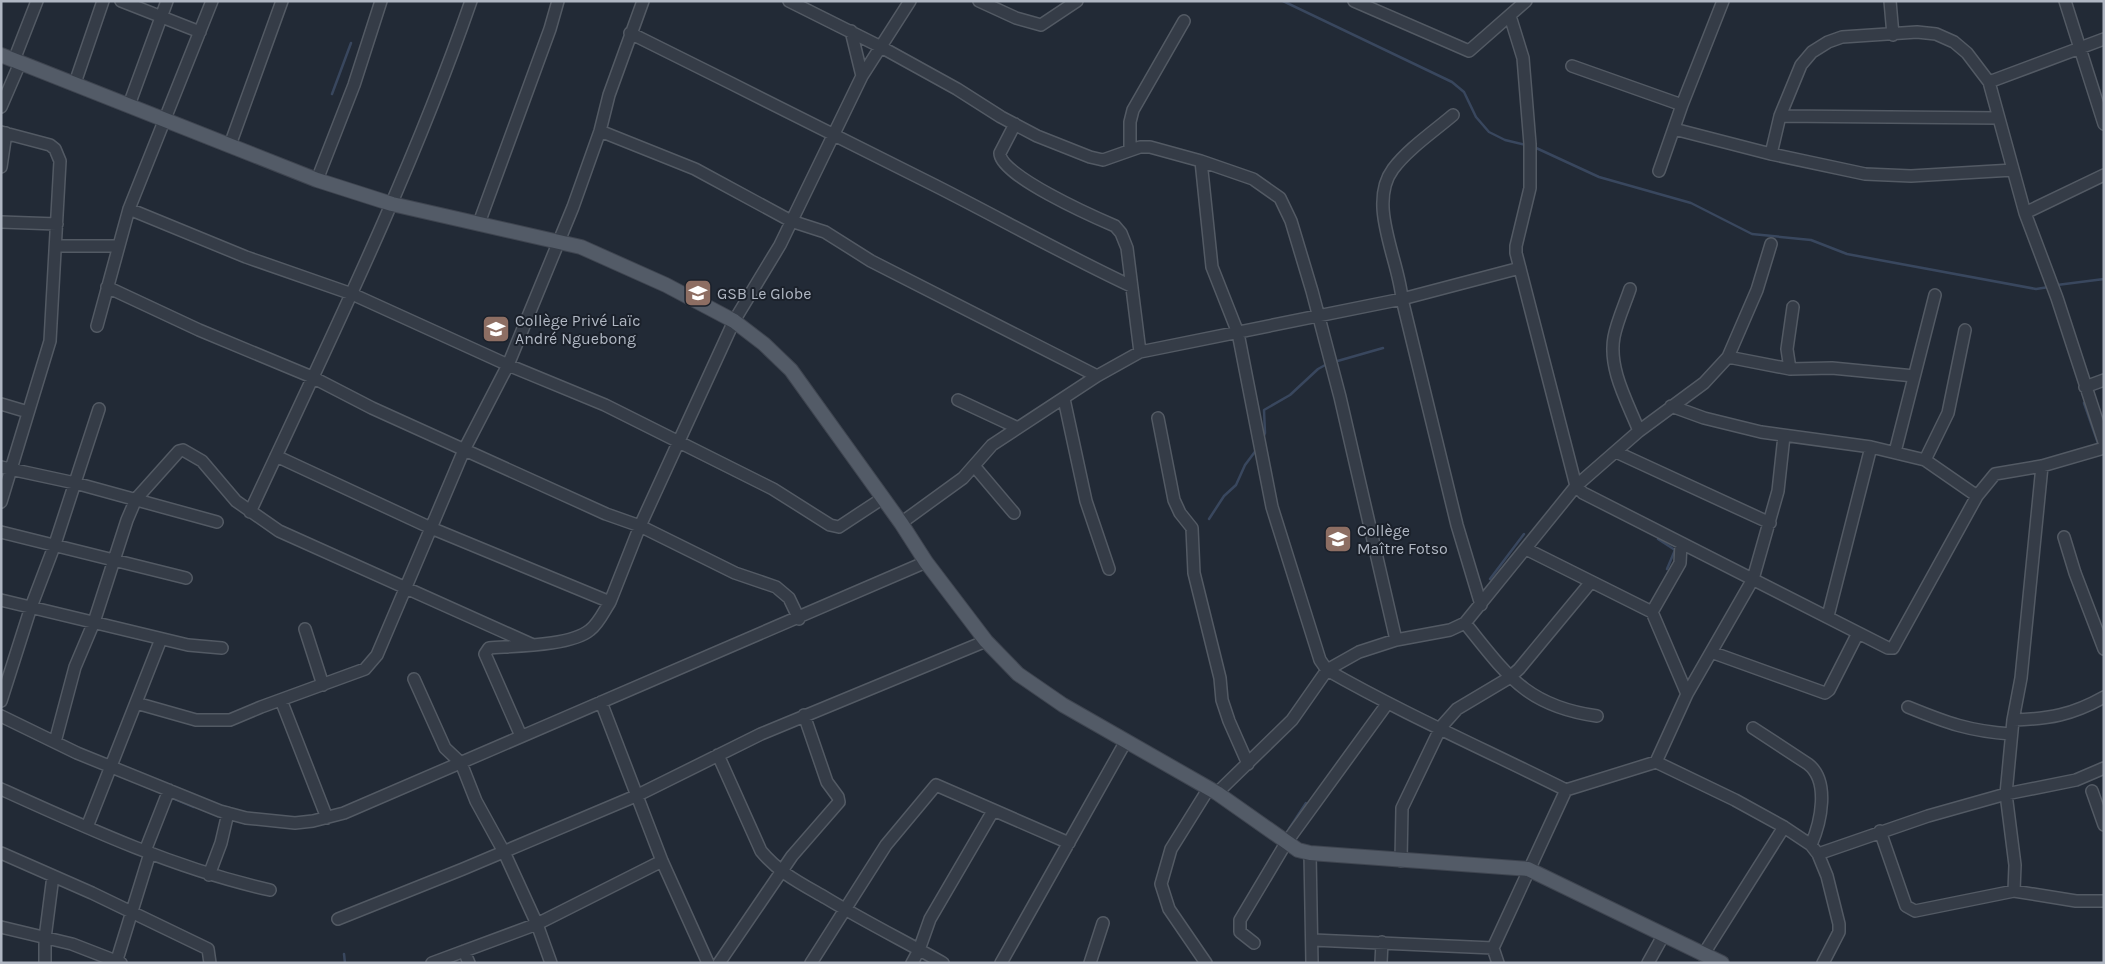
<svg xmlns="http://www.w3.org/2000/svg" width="2105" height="964" viewBox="0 0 2105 964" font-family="Karla,sans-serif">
  <rect width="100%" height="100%" fill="#222a36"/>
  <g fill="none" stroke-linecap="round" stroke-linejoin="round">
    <!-- stream -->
    <path stroke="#39475e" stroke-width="2.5" d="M 1283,1 L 1452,82 L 1464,92 L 1476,117 L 1489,132 L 1505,140 L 1526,145
      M 332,94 L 351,43
      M 1534,147 L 1599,177 L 1691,203 L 1752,234 L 1811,240 L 1847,254 L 2036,289 L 2049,287
      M 2057,285 L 2104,279
      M 1334,362 L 1383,348
      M 2084,403 L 2099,446
      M 1263,438 L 1265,433 L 1264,410 L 1290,395 L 1318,369 L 1327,364
      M 1209,519 L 1224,496 L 1236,485 L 1245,465 L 1257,449
      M 1658,539 L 1675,550 L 1667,569
      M 1490,579 L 1524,534
      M 170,797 L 194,807
      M 1289,829 L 1306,803
      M 344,954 L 345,963"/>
    <!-- minor casing -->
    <g stroke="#535a64" stroke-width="14">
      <path id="minor" d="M 121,1 L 200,32
        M 643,1 L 609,95 L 600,131 L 573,207 L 508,365 L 464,450 L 431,528 L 610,602 L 640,526 L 734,321 L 780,245 L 862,76 L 910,1
        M 789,1 L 881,47 L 957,89 L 1001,117 L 1037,136 L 1090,157 L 1103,160 L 1140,147 L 1150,147 L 1201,161 L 1253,179 L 1280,198 L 1291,221 L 1312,291 L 1340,397 L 1396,640
        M 979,1 L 1016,18 L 1041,25 L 1077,1
        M 1354,1 L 1469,51 L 1526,1
        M 1890,1 L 1893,35
        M 2065,1 L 2104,124
        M 1510,16 L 1523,58 L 1530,144 L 1530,188 L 1516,246 L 1516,253 L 1576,486 L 1583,493 L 1888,648 L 1893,648 L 1977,496 L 1995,474 L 2042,466 L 2104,448
        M 851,31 L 862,76
        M 630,33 C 732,84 834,134 936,186 C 1001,219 1065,255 1131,286
        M 14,60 L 37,1
        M 1572,66 L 1682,105
        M 1989,82 L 2104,39
        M 75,83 L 103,1
        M 129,105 L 167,1
        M 1,107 L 20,63
        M 1453,115 C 1433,132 1408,149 1393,169 C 1367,204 1399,260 1402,299 L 1457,525 L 1481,605
        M 1780,116 L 1999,118
        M 1015,124 L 1000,153 C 999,175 1094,217 1115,226 L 1121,233 L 1127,248 L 1140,352
        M 1674,129 L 1771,154 L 1865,174 L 1911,176 L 2013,170
        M 600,131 L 695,169 L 791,221 L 825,232 L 871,261 L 1097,376
        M 1,132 L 50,145 L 55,149 L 60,161 L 50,341 L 1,502
        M 230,145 L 282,1
        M 1130,150 L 1130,122 L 1133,110 L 1184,21
        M 1771,154 L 1780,116 L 1801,65 L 1812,52 L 1828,42 L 1842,37 L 1917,32 L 1936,34 L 1954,42 L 1967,53 L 1989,82 L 2025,213 L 2057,298 L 2104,442
        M 1201,161 L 1212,267 L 1238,333 L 1272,507 L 1320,660 L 1327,670 C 1404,714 1486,750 1566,790
        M 1,167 L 6,133
        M 1659,171 L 1682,105 L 1723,1
        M 317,180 L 354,85 L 381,1
        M 129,209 L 246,257 L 352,294 L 508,365 L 605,405 L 773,489 L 830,525 L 839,527 L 883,498
        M 2025,213 L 2104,175
        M 1,222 L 57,224
        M 479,223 L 550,29 L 558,1
        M 56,246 L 118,246
        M 107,287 L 199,330 L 312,377 L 372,408 L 606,514 L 640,526 L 735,573 L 776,587 L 789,598 L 799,619
        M 1630,289 C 1625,304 1617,321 1614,337 C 1608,369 1628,403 1639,431
        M 97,326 L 129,209 L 212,1
        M 1728,357 L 1790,369 L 1832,368 L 1914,376
        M 1790,369 L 1787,349 L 1793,307
        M 2085,387 L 2104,380
        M 1064,399 L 1086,501 L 1109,569
        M 958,400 L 1018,428
        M 1,404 L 28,412
        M 1671,406 L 1704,418 L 1761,432 L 1871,447 L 1925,460 L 1977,496
        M 1158,418 L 1174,500 L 1180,513 L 1192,528 L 1194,573 L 1220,678 L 1222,700 L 1229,721 L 1248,764
        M 1616,452 L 1770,523
        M 1895,452 L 1935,295
        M 1925,460 L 1948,413 L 1965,330
        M 1,467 L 75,483 L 217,522
        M 975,467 L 1014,513
        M 250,512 C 328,344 410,177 471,1
        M 901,523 L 963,478 L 992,445 L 1097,376 L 1140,352 L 1402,299 L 1520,268
        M 1,532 L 186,578
        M 2064,537 L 2075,573 L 2104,649
        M 1526,549 L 1652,612 L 1687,694
        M 1,600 L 188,645 L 222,648
        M 1652,612 L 1680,563 L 1681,544
        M 1828,616 L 1871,447
        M 1465,623 C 1507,675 1526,706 1597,716
        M 305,629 L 323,685
        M 1711,652 L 1825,693 L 1829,690 L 1858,633
        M 414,679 L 445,748 L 461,763 L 476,801 L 504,852 L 537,924 L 551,963
        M 281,700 L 327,818
        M 1,701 L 31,607 L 55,544 L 99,409
        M 601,702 L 662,861 L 708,963
        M 136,703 L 196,720 L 230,720 L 261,707 L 365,669 L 377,655 L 431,528 L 276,456
        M 1908,707 C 1947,723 1969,731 2011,734
        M 1,716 L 77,753 L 220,811 L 246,818 L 295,823 L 313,821 L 344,813 L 926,562
        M 2013,720 C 2049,719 2072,715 2104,697
        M 1753,728 L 1808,764 C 1830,781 1821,822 1811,845
        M 521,736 L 485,654 L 489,648 C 514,646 571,646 590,630 C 599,623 604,611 610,602
        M 55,742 L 75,667 L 94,622 L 127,520 L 136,499 L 179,451 L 183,450 L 202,461 L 236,501 L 279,531 L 533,645
        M 718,755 L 761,851 C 779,873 802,884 826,898 C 864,921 904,941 943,963
        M 1656,762 L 1687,694 L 1753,579 L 1778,491 L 1784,436
        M 1,789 C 89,829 176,869 270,890
        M 2092,791 L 2104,825
        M 1217,793 L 1292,720 L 1327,670 L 1359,652 L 1396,640 L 1450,630 L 1465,623 L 1576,486 L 1639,431 L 1704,383 L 1728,357 L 1757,290 L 1771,244
        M 87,827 L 161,639
        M 1880,831 L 1906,906 L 1915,911 L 2014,891 L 2076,901 L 2104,901
        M 145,851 L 169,790
        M 1,853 L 92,893 L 208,949 L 210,963
        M 1310,853 L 1312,963
        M 1818,854 L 1928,816 L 2006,794 L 2076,780 L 2104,768
        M 1401,861 L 1402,808 L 1441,727 L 1457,709 L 1509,678 L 1519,669 L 1591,582
        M 209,875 L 221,843 L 228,813
        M 2014,891 L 2015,865 L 2006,794 L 2013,720 L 2021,678 L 2042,466
        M 338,919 L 463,869 L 638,795 L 761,734 L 986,641
        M 1,927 L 72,944 L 121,963
        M 1313,940 L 1493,948 L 1566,790 L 1656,762 L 1735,800 L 1784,827 L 1811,845 L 1818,854 L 1827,876 L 1839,924 L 1839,932 L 1823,963
        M 1254,943 L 1240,932 L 1240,920 L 1286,843 L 1387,704
        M 1493,948 L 1498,963
        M 464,951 L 469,963
        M 1703,955 L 1784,827
        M 45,963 L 45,938 L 53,876
        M 116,963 L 150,853
        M 432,963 L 537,924 L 662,861
        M 719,963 L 792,856 L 839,802 L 838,797 L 827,782 L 804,715
        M 811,963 L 886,845 L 936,785 L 1069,843
        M 912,963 L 919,950 L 930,919 L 993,811
        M 1001,963 L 1126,741
        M 1090,963 L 1103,923
        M 1206,963 L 1169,909 L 1161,884 L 1171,849 L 1209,788
        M 1381,963 L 1382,942
        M 1648,963 L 1663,936"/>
    </g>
    <!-- major casing -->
    <g stroke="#3f4550" stroke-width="16">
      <path id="major" d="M 1,55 L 317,180 L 392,204 L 581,247 L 666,285 L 734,321 L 764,344 L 791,370 L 901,523 L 926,562 L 986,641 L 1018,674 L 1063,705 L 1217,793 L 1298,850 L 1310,853 L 1528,869 L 1722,963"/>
    </g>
    <!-- minor -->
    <use href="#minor" stroke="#353c47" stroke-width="11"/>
    <!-- major -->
    <use href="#major" stroke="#535b67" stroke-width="14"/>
  </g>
  <!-- icons -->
  <defs>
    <g id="school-square" transform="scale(1.4375)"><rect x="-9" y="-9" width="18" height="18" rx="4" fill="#8d6e63" stroke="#1b212b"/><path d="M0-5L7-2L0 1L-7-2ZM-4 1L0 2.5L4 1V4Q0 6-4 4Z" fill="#fff"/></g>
  </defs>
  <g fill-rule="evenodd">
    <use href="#school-square" x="698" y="293"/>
    <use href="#school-square" x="496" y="329"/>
    <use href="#school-square" x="1338" y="539"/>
  </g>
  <g text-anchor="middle" stroke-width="4" stroke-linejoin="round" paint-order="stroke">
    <!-- poi labels -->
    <g font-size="16" fill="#b0b7c3" stroke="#1b212b" text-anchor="start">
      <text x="717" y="299">GSB Le Globe</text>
      <text x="515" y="326">Collège Privé Laïc<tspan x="515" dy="18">André Nguebong</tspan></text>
      <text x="1357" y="536">Collège<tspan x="1357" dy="18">Maître Fotso</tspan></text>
    </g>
  </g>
  <!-- border -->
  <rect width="2105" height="964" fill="none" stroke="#b0b7c3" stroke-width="5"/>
</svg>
